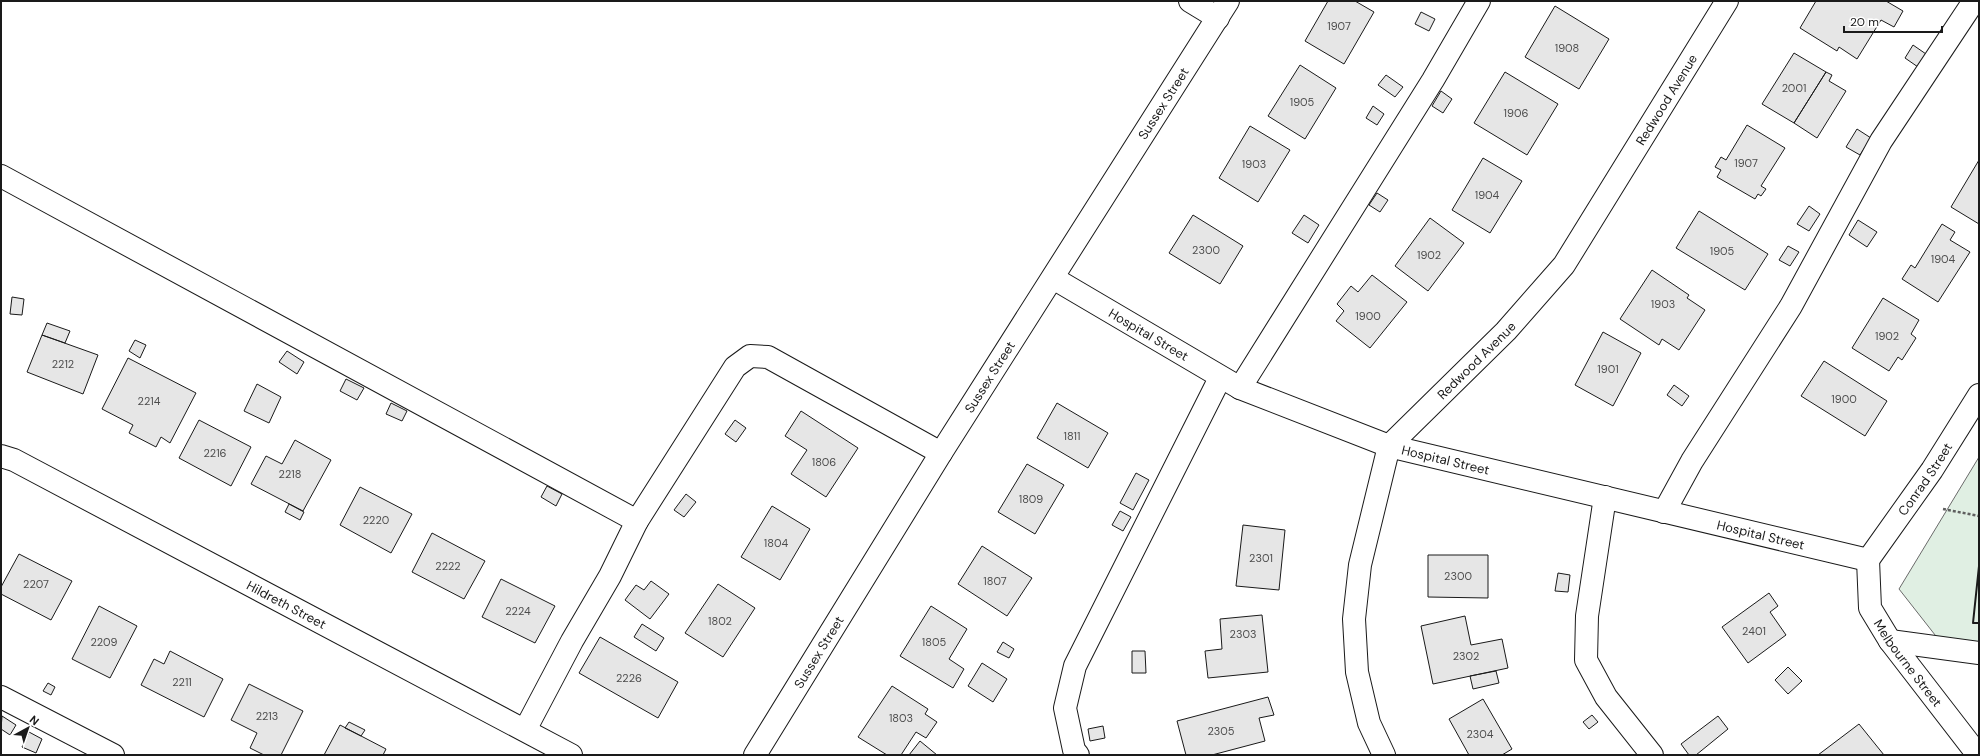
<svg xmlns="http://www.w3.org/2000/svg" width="1980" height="756" viewBox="0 0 1980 756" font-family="'DM Sans',sans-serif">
  <rect width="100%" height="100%" fill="#fff"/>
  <!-- green -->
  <path fill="#e0efe3" stroke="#6a6a6a" d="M 1979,457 L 1979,644 L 1939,640 L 1899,589 Z"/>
  <!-- building -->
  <path fill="#e6e6e6" stroke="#1a1a1a" d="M 1328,1 L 1355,1 L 1374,12 L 1344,64 L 1305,41 Z
    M 1816,1 L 1886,1 L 1903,11 L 1894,27 L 1881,20 L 1857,59 L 1839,47 L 1837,51 L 1800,28 Z
    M 1555,6 L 1609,39 L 1579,89 L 1525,57 Z
    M 1421,12 L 1435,19 L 1429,31 L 1415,24 Z
    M 1913,45 L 1926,54 L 1918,67 L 1905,58 Z
    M 1794,53 L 1826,72 L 1794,123 L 1762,104 Z
    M 1300,65 L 1336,88 L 1305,139 L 1268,116 Z
    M 1505,72 L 1558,104 L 1527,155 L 1474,123 Z
    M 1826,72 L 1832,75 L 1829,81 L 1846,91 L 1817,138 L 1794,123 Z
    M 1386,75 L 1403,87 L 1395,97 L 1378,85 Z
    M 1441,91 L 1452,99 L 1443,113 L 1432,106 Z
    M 1373,106 L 1384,114 L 1377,125 L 1366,118 Z
    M 1747,125 L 1785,148 L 1761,186 L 1766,189 L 1761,196 L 1758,194 L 1755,199 L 1717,177 L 1721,170 L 1715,167 L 1721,157 L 1726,160 Z
    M 1250,126 L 1290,150 L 1258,202 L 1219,178 Z
    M 1857,129 L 1871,138 L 1860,155 L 1846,147 Z
    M 1483,158 L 1522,181 L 1490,233 L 1452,210 Z
    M 1979,160 L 1979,224 L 1951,207 Z
    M 1377,193 L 1388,200 L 1380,212 L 1369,205 Z
    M 1809,206 L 1820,214 L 1809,231 L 1797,224 Z
    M 1699,211 L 1768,254 L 1745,290 L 1676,248 Z
    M 1193,215 L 1243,246 L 1220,284 L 1169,253 Z
    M 1304,215 L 1319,225 L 1308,243 L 1292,233 Z
    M 1430,218 L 1464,243 L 1428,291 L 1395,266 Z
    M 1858,220 L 1877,232 L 1867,247 L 1849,235 Z
    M 1942,224 L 1955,232 L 1950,240 L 1970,252 L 1938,302 L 1902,279 L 1911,265 L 1915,268 Z
    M 1788,246 L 1799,252 L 1790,266 L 1779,260 Z
    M 1652,270 L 1689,295 L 1687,298 L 1705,310 L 1679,350 L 1662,339 L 1659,345 L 1620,319 Z
    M 1372,275 L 1407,302 L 1370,348 L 1336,321 L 1344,311 L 1337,304 L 1351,286 L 1358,292 Z
    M 12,297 L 24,299 L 22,315 L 10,314 Z
    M 1883,298 L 1919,320 L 1911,334 L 1916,338 L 1902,360 L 1898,357 L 1889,371 L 1852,348 Z
    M 47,323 L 70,331 L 65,343 L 42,335 Z
    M 1603,332 L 1641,353 L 1613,406 L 1575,385 Z
    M 42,335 L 98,355 L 83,394 L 27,372 Z
    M 135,340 L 146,345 L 140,358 L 129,351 Z
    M 287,351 L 304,362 L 297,374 L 279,362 Z
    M 128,358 L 196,393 L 170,443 L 161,437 L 156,447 L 129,433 L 133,425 L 102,409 Z
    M 1824,361 L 1887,401 L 1865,436 L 1801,396 Z
    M 346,379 L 364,388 L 357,400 L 340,391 Z
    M 257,384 L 281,397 L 269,423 L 244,411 Z
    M 1674,385 L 1689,396 L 1682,406 L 1667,395 Z
    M 391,403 L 407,411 L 402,421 L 386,414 Z
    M 1057,403 L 1108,433 L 1088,468 L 1037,438 Z
    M 801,411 L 858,448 L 826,497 L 791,474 L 807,450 L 785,436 Z
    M 199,420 L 251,447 L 231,486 L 179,458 Z
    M 735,420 L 746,428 L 736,442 L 725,434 Z
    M 295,440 L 331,460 L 303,511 L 251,484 L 266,456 L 282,464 Z
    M 1027,464 L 1064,485 L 1035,534 L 998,512 Z
    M 1136,473 L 1149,480 L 1133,510 L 1120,503 Z
    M 547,486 L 562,494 L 556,506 L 541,497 Z
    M 360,487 L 412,514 L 391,553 L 340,525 Z
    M 686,494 L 696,502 L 684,517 L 674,510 Z
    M 289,504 L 304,512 L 300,520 L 285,512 Z
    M 772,506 L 810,529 L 780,580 L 741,557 Z
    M 1120,511 L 1131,517 L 1123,531 L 1112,525 Z
    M 1243,525 L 1285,530 L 1279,590 L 1236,586 Z
    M 432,533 L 485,561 L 464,599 L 412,572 Z
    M 982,546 L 1032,578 L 1007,616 L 958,584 Z
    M 19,554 L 72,581 L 51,620 L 1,594 L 1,587 Z
    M 1428,555 L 1488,555 L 1488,598 L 1428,597 Z
    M 1558,573 L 1570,575 L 1568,592 L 1555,591 Z
    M 501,579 L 555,606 L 535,643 L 482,617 Z
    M 651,581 L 669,594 L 650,619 L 625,600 L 636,585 L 644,590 Z
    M 718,584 L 755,608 L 723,657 L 685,633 Z
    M 1769,593 L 1778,606 L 1770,612 L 1786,635 L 1748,663 L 1722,627 Z
    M 99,606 L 137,626 L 110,678 L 72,659 Z
    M 931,606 L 967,629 L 949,659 L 964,669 L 953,688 L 900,656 Z
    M 1262,615 L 1268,672 L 1208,678 L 1205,651 L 1222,649 L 1220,619 Z
    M 1465,616 L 1471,645 L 1502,639 L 1508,668 L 1433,684 L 1421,626 Z
    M 642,624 L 664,638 L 656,651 L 634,637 Z
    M 600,637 L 678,682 L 658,718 L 579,673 Z
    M 1003,642 L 1014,649 L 1009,658 L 997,652 Z
    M 170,651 L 223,679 L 204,717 L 141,685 L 154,659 L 164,664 Z
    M 1132,651 L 1145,651 L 1146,673 L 1132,673 Z
    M 982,663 L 1007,679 L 993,702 L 968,686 Z
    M 1788,667 L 1802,681 L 1788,694 L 1775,680 Z
    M 1496,671 L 1499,683 L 1473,689 L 1470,676 Z
    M 48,683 L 55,687 L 51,695 L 43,691 Z
    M 249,684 L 303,711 L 281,755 L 264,755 L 250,748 L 257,733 L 231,720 Z
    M 892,686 L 928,709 L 925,714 L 937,722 L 926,738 L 916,732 L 901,755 L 887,755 L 858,737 Z
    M 1268,697 L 1274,715 L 1259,718 L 1265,741 L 1212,755 L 1186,755 L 1177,721 Z
    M 1483,699 L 1512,749 L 1502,755 L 1469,755 L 1449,719 Z
    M 1592,715 L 1598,722 L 1589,729 L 1583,722 Z
    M 2,716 L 16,725 L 10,735 L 1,729 Z
    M 1718,716 L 1728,729 L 1696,755 L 1689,755 L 1681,744 Z
    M 349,722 L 365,730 L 361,736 L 345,728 Z
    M 1859,724 L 1884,755 L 1818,755 Z
    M 340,725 L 386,749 L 383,755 L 324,755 Z
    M 1103,726 L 1105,738 L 1090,741 L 1088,729 Z
    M 29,732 L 42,739 L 36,753 L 22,747 Z
    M 920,741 L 937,755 L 909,755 Z"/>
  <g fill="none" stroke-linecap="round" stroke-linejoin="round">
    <!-- minor casing -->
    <g stroke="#1a1a1a" stroke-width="24">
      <g id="minor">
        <path d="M 1190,1 L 1218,18"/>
        <path d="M 1,176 L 637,521 L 610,576 L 572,641 L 525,730"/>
        <path id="s1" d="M 1053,278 L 1240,388 L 1389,446 L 1868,560"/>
        <path d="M 1240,388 L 1433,80 L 1479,1"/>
        <path id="s2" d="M 1,456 L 14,460 L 571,755"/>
        <path d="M 1605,497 L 1587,616 L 1586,660 L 1606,697 L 1652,755"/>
        <path d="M 1664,512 L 1692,461 L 1791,306 L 1881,141 L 1974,1"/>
        <path d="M 637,521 L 735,367 L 750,356 L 768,357 L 941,453"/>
        <path id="s3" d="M 1868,560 L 1870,608 L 1890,641 L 1978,755"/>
        <path id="s4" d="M 1868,560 L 1932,470 L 1979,395"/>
        <path d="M 1890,641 L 1979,653"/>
        <path d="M 1,697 L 113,755"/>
        <path id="s5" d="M 755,755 L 941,453 L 1228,1"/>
        <path d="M 1078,755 L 1074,750 L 1065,708 L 1075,666 L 1220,378"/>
        <path id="s6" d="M 1384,755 L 1369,723 L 1357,672 L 1354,619 L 1360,565 L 1389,446 L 1506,331 L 1564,265 L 1727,1"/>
      </g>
    </g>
    <!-- path -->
    <path stroke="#5f5f5f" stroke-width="2.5" stroke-dasharray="3 2" stroke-linecap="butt" d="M 1943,509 L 1979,516"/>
    <!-- minor -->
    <use href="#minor" stroke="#fff" stroke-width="22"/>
    <!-- wall -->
    <path stroke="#1a1a1a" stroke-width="2" d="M 1979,566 L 1973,623 L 1979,623"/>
  </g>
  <g text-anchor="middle" stroke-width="3" stroke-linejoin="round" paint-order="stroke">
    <!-- number labels -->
    <g font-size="11" fill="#4d4d4d">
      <text x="1339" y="30">1907</text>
      <text x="1567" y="52">1908</text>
      <text x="1794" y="92">2001</text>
      <text x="1302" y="106">1905</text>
      <text x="1516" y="117">1906</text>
      <text x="1746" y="167">1907</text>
      <text x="1254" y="168">1903</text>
      <text x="1487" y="199">1904</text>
      <text x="1206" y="254">2300</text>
      <text x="1722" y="255">1905</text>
      <text x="1429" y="259">1902</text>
      <text x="1943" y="263">1904</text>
      <text x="1663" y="308">1903</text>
      <text x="1368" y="320">1900</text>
      <text x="1887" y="340">1902</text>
      <text x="63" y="368">2212</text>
      <text x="1608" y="373">1901</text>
      <text x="1844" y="403">1900</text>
      <text x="149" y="405">2214</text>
      <text x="1072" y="440">1811</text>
      <text x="215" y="457">2216</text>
      <text x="824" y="466">1806</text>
      <text x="290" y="478">2218</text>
      <text x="1031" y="503">1809</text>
      <text x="376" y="524">2220</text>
      <text x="776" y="547">1804</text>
      <text x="1261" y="562">2301</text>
      <text x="448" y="570">2222</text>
      <text x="1458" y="580">2300</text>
      <text x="995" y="585">1807</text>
      <text x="36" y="588">2207</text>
      <text x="518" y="615">2224</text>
      <text x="720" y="625">1802</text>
      <text x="1754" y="635">2401</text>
      <text x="1243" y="638">2303</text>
      <text x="104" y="646">2209</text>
      <text x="934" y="646">1805</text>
      <text x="1466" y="660">2302</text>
      <text x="629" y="682">2226</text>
      <text x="182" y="686">2211</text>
      <text x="267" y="720">2213</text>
      <text x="901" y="722">1803</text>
      <text x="1221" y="735">2305</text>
      <text x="1480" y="738">2304</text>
    </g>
    <!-- street labels -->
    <g font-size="13" fill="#1a1a1a" stroke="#fff">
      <text dy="5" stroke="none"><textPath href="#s6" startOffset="764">Redwood Avenue</textPath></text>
      <text dy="5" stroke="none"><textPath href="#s5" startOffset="769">Sussex Street</textPath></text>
      <text dy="5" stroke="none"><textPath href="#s1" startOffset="111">Hospital Street</textPath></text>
      <text dy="5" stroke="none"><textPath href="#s6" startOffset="440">Redwood Avenue</textPath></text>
      <text dy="5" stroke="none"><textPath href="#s5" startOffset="445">Sussex Street</textPath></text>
      <text dy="5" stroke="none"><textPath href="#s1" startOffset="435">Hospital Street</textPath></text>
      <text dy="5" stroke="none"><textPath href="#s4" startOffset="99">Conrad Street</textPath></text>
      <text dy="5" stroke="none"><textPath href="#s1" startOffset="759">Hospital Street</textPath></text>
      <text dy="5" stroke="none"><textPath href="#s2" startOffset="322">Hildreth Street</textPath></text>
      <text dy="5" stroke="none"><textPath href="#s5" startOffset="121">Sussex Street</textPath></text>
      <text dy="5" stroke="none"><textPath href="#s3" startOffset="115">Melbourne Street</textPath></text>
    </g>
  </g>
  <!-- border -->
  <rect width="1980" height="756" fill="none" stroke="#1a1a1a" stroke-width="4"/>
  <!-- north arrow -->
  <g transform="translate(28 728) rotate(40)" stroke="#ffffff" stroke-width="3" paint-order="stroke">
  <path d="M0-3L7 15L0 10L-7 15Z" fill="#1a1a1a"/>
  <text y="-6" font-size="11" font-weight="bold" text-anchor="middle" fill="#1a1a1a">N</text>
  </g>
  <!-- scale -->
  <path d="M1844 26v6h98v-6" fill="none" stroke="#1a1a1a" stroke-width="2"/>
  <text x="1850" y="26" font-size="12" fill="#1a1a1a" stroke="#ffffff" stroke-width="3" paint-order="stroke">20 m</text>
</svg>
